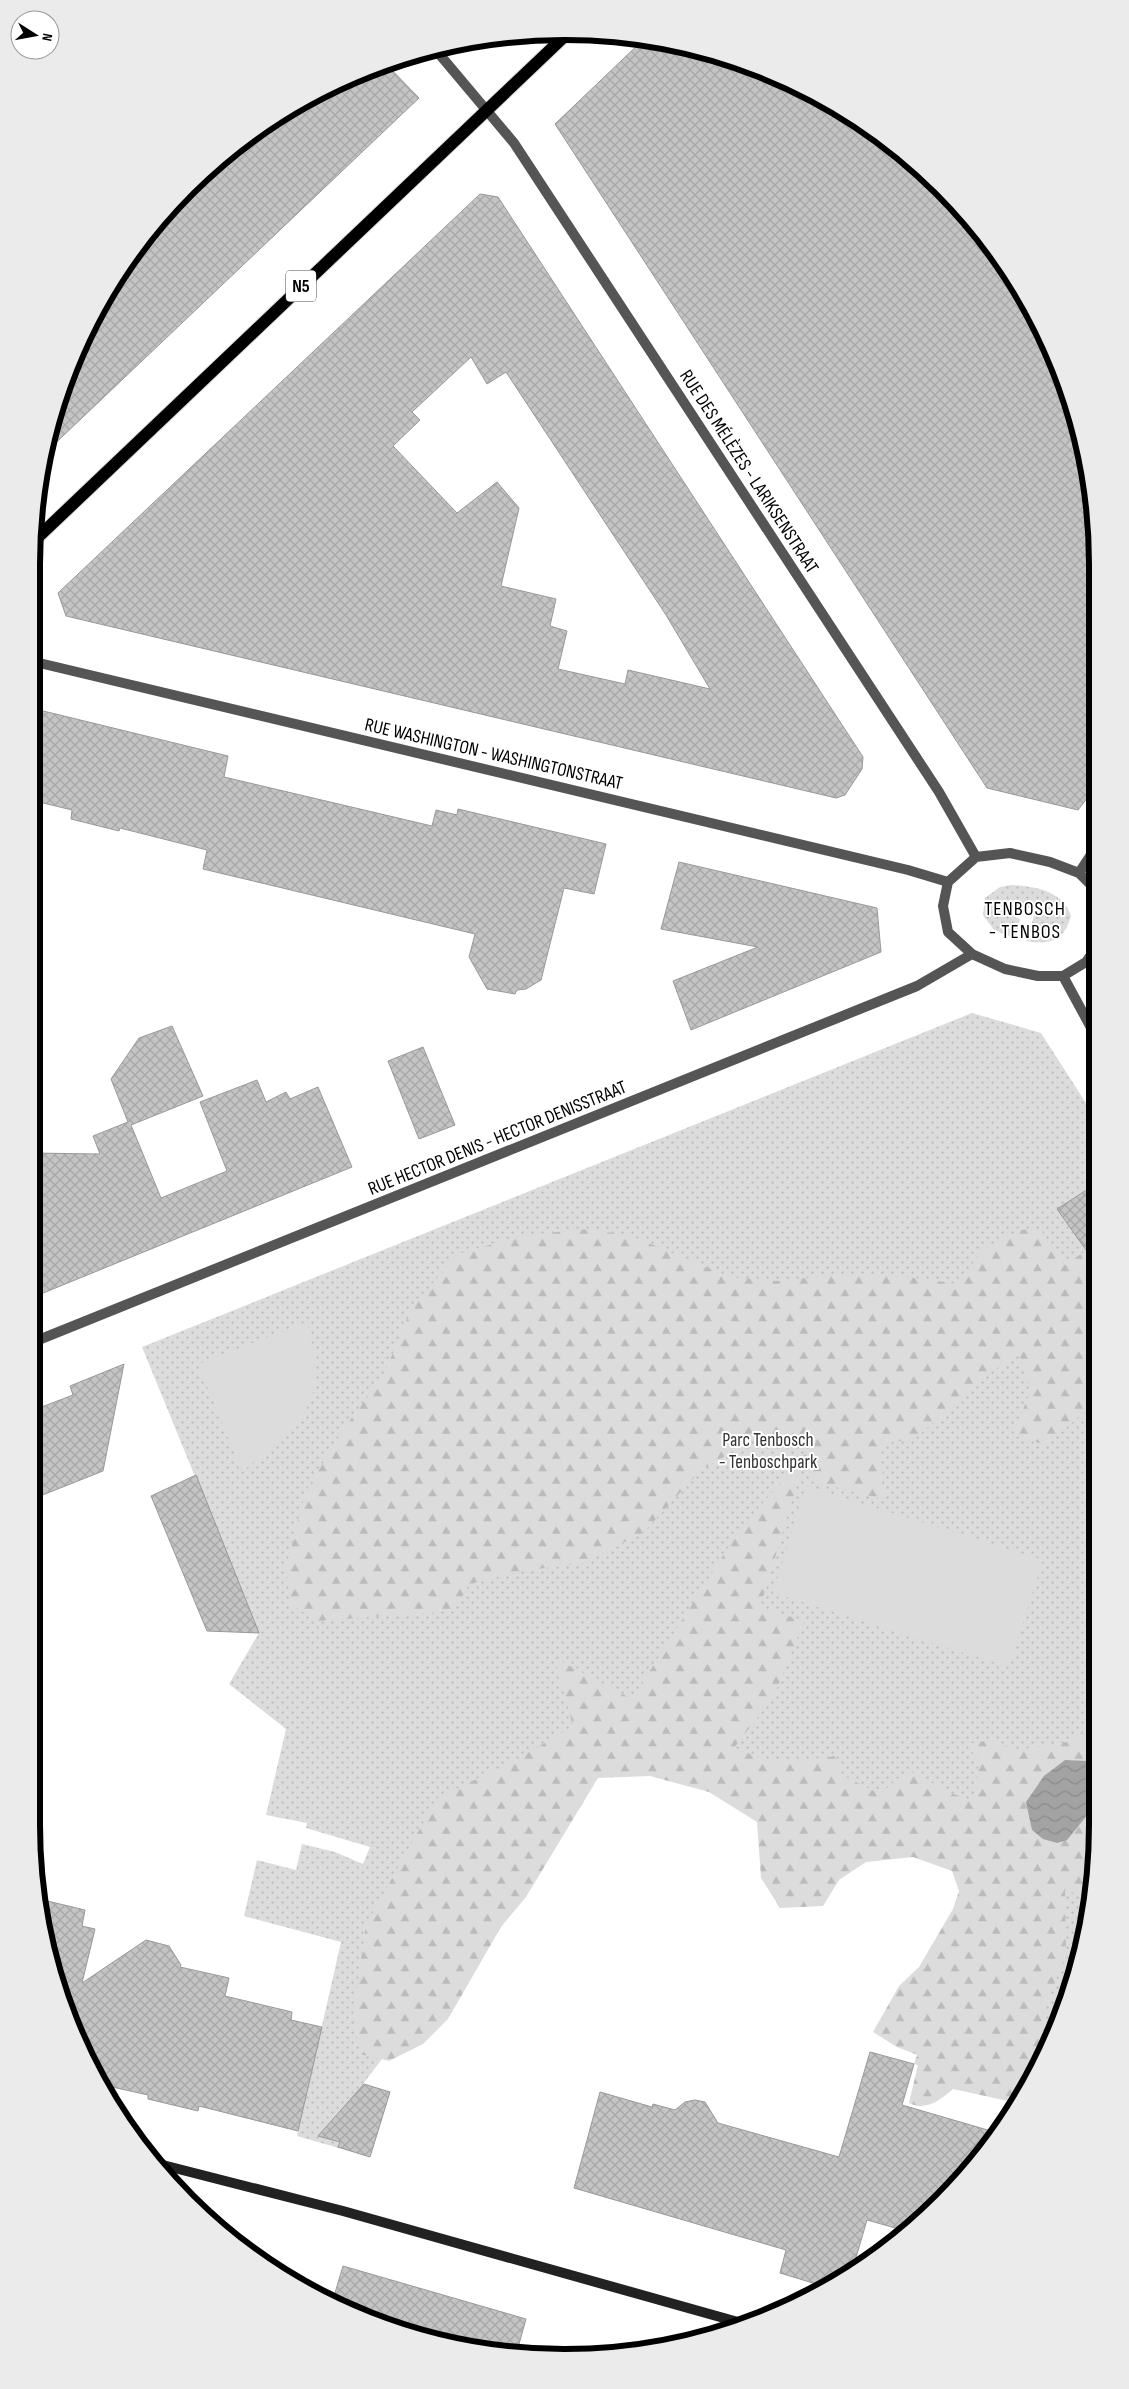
<svg xmlns="http://www.w3.org/2000/svg" width="1129" height="2389" viewBox="0 0 1129 2389" font-family="'Sofia Sans Condensed',sans-serif">
  <defs>
    <pattern id="grass-dots" width="8" height="8" patternUnits="userSpaceOnUse" patternTransform="scale(1.25)"><rect width="8" height="8" fill="#dcdcdc"/><path d="M2 2h.1M6 6h.1" fill="none" stroke="#bbb" stroke-width="1.8" stroke-linecap="round"/></pattern>
    <pattern id="forest-firs" width="22" height="20" patternUnits="userSpaceOnUse" patternTransform="scale(1.25)"><rect width="22" height="20" fill="#dcdcdc"/><path d="M5 1l3.5 6h-7zM16 11l3.5 6h-7z" fill="#bbb"/></pattern>
    <pattern id="water-waves" width="16" height="10" patternUnits="userSpaceOnUse" patternTransform="scale(1.25)"><rect width="16" height="10" fill="#a3a3a3"/><path d="M0 5q4-4 8 0t8 0" fill="none" stroke="#8b8b8b"/></pattern>
    <pattern id="building-cross-hatch" width="8" height="8" patternUnits="userSpaceOnUse" patternTransform="scale(1.25)"><rect width="8" height="8" fill="#c4c4c4"/><path d="M0 0l8 8M0 8l8-8" fill="none" stroke="#a7a7a7"/></pattern>
  </defs>
  <rect width="100%" height="100%" fill="#fff"/>
  <!-- grass -->
  <path fill="url(#grass-dots)" d="M 1011,885 C 1035,886 1063,891 1071,916 C 1064,941 1050,945 1026,941 L 1036,910 L 1019,906 L 1016,918 L 1020,919 L 1016,939 L 994,930 L 983,915 L 985,898 L 1000,887 Z
    M 972,1013 L 1041,1033 L 1095,1117 L 1098,1825 L 1087,1929 L 1057,2029 L 1022,2095 L 914,2064 L 975,1860 L 608,1744 L 475,1937 L 363,2084 L 390,2092 L 370,2157 L 297,2136 L 341,1942 L 244,1916 L 257,1860 L 296,1870 L 302,1844 L 335,1852 L 363,1864 L 370,1847 L 306,1828 L 307,1823 L 266,1815 L 286,1729 L 229,1684 L 259,1633 L 142,1347 Z"/>
  <!-- forest -->
  <path fill="url(#forest-firs)" d="M 590,1229 L 634,1237 L 730,1277 L 776,1281 L 835,1275 L 907,1277 L 958,1284 L 983,1249 L 1021,1230 L 1040,1229 L 1065,1265 L 1096,1244 L 1096,1402 L 1046,1445 L 1013,1435 L 1030,1392 L 1019,1353 L 980,1380 L 915,1439 L 879,1444 L 886,1500 L 811,1481 L 812,1452 L 797,1432 L 753,1440 L 701,1470 L 644,1532 L 584,1563 L 523,1571 L 469,1584 L 454,1611 L 316,1621 L 290,1603 L 286,1568 L 305,1493 L 344,1428 L 383,1377 L 412,1307 L 458,1254 L 525,1235 Z
    M 807,1452 L 760,1607 L 804,1621 L 774,1696 L 734,1748 L 766,1760 L 805,1760 L 836,1756 L 840,1774 L 880,1794 L 908,1770 L 953,1794 L 975,1801 L 979,1761 L 967,1745 C 982,1740 1002,1738 1013,1751 L 1067,1742 L 1097,1723 L 1098,1825 L 1090,1902 L 1083,1896 L 1065,1890 L 1066,1954 L 1042,2016 L 1057,2029 L 1017,2103 L 953,2089 C 941,2099 926,2112 909,2103 L 920,2056 L 897,2047 L 873,2032 L 899,1986 L 919,1967 L 953,1909 L 959,1891 L 952,1871 L 913,1857 L 866,1862 L 839,1880 L 823,1906 L 780,1908 L 761,1878 L 757,1822 L 709,1792 L 650,1776 L 598,1778 L 526,1897 L 501,1927 L 448,2019 L 423,2044 L 389,2061 L 360,2054 L 353,2014 L 366,1925 L 437,1798 L 516,1760 L 573,1726 L 555,1658 L 632,1699 L 740,1529 Z"/>
  <!-- pitch -->
  <path fill="#dcdcdc" d="M 307,1322 C 310,1339 317,1359 316,1376 C 314,1420 272,1446 242,1472 L 198,1364 Z
    M 806,1486 L 1043,1560 L 1009,1667 L 773,1593 Z"/>
  <!-- water -->
  <path fill="url(#water-waves)" d="M 1065,1760 L 1087,1761 L 1098,1768 L 1098,1802 L 1067,1840 L 1057,1843 L 1043,1839 L 1032,1830 L 1026,1802 L 1044,1776 Z"/>
  <!-- building -->
  <path fill="url(#building-cross-hatch)" stroke="#999" fill-rule="evenodd" d="M 644,39 L 669,42 L 769,72 L 889,142 L 988,240 L 1057,361 L 1093,495 L 1094,789 L 1078,810 L 987,788 L 555,124 Z
    M 386,64 L 419,98 L 44,454 L 72,360 L 121,268 L 188,187 L 268,121 L 361,72 Z
    M 480,194 L 498,197 L 863,757 L 862,769 L 845,795 L 836,798 L 66,616 L 58,593 ZM 471,357 L 487,384 L 506,372 L 666,615 L 710,689 L 628,670 L 625,684 L 558,669 L 567,631 L 550,626 L 556,599 L 501,586 L 519,508 L 497,482 L 457,513 L 393,446 L 420,420 L 412,412 Z
    M 31,708 L 228,756 L 224,777 L 432,826 L 436,810 L 457,815 L 458,809 L 606,844 L 594,894 L 564,888 L 541,980 L 526,989 L 517,990 L 515,994 L 487,989 L 469,957 L 475,934 L 203,869 L 207,850 L 120,828 L 119,831 L 71,819 L 72,810 L 31,800 Z
    M 679,862 L 877,908 L 881,952 L 691,1030 L 673,981 L 758,947 L 661,929 Z
    M 172,1026 L 203,1096 L 131,1125 L 161,1198 L 227,1171 L 200,1102 L 257,1080 L 266,1102 L 286,1092 L 290,1099 L 318,1087 L 352,1167 L 31,1298 L 31,1153 L 100,1154 L 93,1136 L 128,1122 L 111,1079 L 139,1038 Z
    M 423,1047 L 455,1125 L 419,1139 L 388,1061 Z
    M 1096,1184 L 1096,1264 L 1057,1209 Z
    M 124,1364 L 103,1471 L 40,1496 L 31,1478 L 31,1411 L 73,1395 L 70,1386 Z
    M 196,1475 L 259,1633 L 207,1631 L 151,1496 Z
    M 39,1899 L 85,1910 L 82,1926 L 95,1929 L 82,1983 L 146,1940 L 169,1946 L 181,1965 L 180,1967 L 229,1978 L 225,1996 L 292,2012 L 291,2020 L 322,2027 L 298,2131 L 199,2106 L 198,2111 L 148,2099 L 148,2095 L 99,2084 L 60,1996 L 41,1928 Z
    M 870,2052 L 914,2064 L 902,2105 L 998,2133 L 965,2176 L 906,2231 L 867,2220 L 852,2271 L 826,2287 L 780,2273 L 786,2250 L 574,2188 L 600,2092 L 652,2107 L 653,2104 L 675,2110 L 685,2102 L 695,2100 L 705,2102 L 718,2123 L 839,2157 Z
    M 364,2084 L 390,2092 L 370,2157 L 338,2147 L 340,2142 L 318,2136 Z
    M 343,2266 L 526,2319 L 516,2355 L 460,2347 L 361,2317 L 332,2303 Z"/>
  <g fill="none" stroke-linecap="round" stroke-linejoin="round">
    <!-- primary casing -->
    <g stroke="#dbdbdb" stroke-width="14">
      <path id="primary" d="M 34,541 L 569,32"/>
    </g>
    <!-- street -->
    <path stroke="#555" stroke-width="10" d="M 435,49 L 514,143 L 939,792 L 976,857
      M 31,661 L 908,870 L 948,882
      M 1079,873 L 1094,850
      M 1095,889 L 1079,873 L 1050,862 L 1010,853 L 976,857 L 948,882 L 943,906 L 948,932 L 972,954 L 1005,969 L 1038,976 L 1063,976 L 1086,962 L 1095,949
      M 1063,976 L 1095,1035
      M 31,1343 L 917,986 L 972,954"/>
    <!-- secondary -->
    <path stroke="#222" stroke-width="10" d="M 155,2163 L 343,2211 L 745,2324"/>
    <!-- primary -->
    <use href="#primary" stroke="#000" stroke-width="12"/>
  </g>
  <g text-anchor="middle" stroke-width="4" stroke-linejoin="round" paint-order="stroke">
    <!-- shield labels -->
    <rect fill="#fff" stroke="#4c4c4c" stroke-width="1" x="286" y="270.5" width="30" height="31" rx="4"/>
    <g font-size="18" font-weight="bold" fill="#000">
      <text x="301" y="292">N5</text>
    </g>
    <!-- street labels -->
    <g font-size="19" fill="#000" stroke="#fff">
      <text transform="translate(750 471) rotate(57)" y="7">RUE DES MÉLÈZES - LARIKSENSTRAAT</text>
      <text transform="translate(494 753) rotate(13)" y="7">RUE WASHINGTON - WASHINGTONSTRAAT</text>
      <text transform="translate(497 1137) rotate(-22)" y="7">RUE HECTOR DENIS - HECTOR DENISSTRAAT</text>
    </g>
    <!-- park labels -->
    <g font-size="19" fill="#333" stroke="#fff">
      <text x="768" y="1446">Parc Tenbosch<tspan x="768" dy="22">- Tenboschpark</tspan></text>
    </g>
    <!-- neighbourhood labels -->
    <g font-size="20" letter-spacing="1" fill="#000" stroke="#fff">
      <text x="1025" y="915">TENBOSCH<tspan x="1025" dy="23">- TENBOS</tspan></text>
    </g>
  </g>
  <!-- crop -->
  <path d="M0 0H1129V2389H0ZM564 40H565A524 524 0 0 1 1089 564V1825A524 524 0 0 1 565 2349H564A524 524 0 0 1 40 1825V564A524 524 0 0 1 564 40Z" fill="#ebebeb" fill-rule="evenodd"/>
  <path fill="none" stroke="#000" stroke-width="6" d="M564 40H565A524 524 0 0 1 1089 564V1825A524 524 0 0 1 565 2349H564A524 524 0 0 1 40 1825V564A524 524 0 0 1 564 40Z"/>
  <!-- north arrow -->
  <g transform="translate(35 35) rotate(101)"><circle r="24" fill="#ffffff" stroke="#999999"/>
  <path d="M0-4L9 19L0 12L-9 19Z" fill="#000000"/>
  <text y="-8" font-size="14" font-weight="bold" text-anchor="middle" fill="#000000">N</text>
  </g>
</svg>
